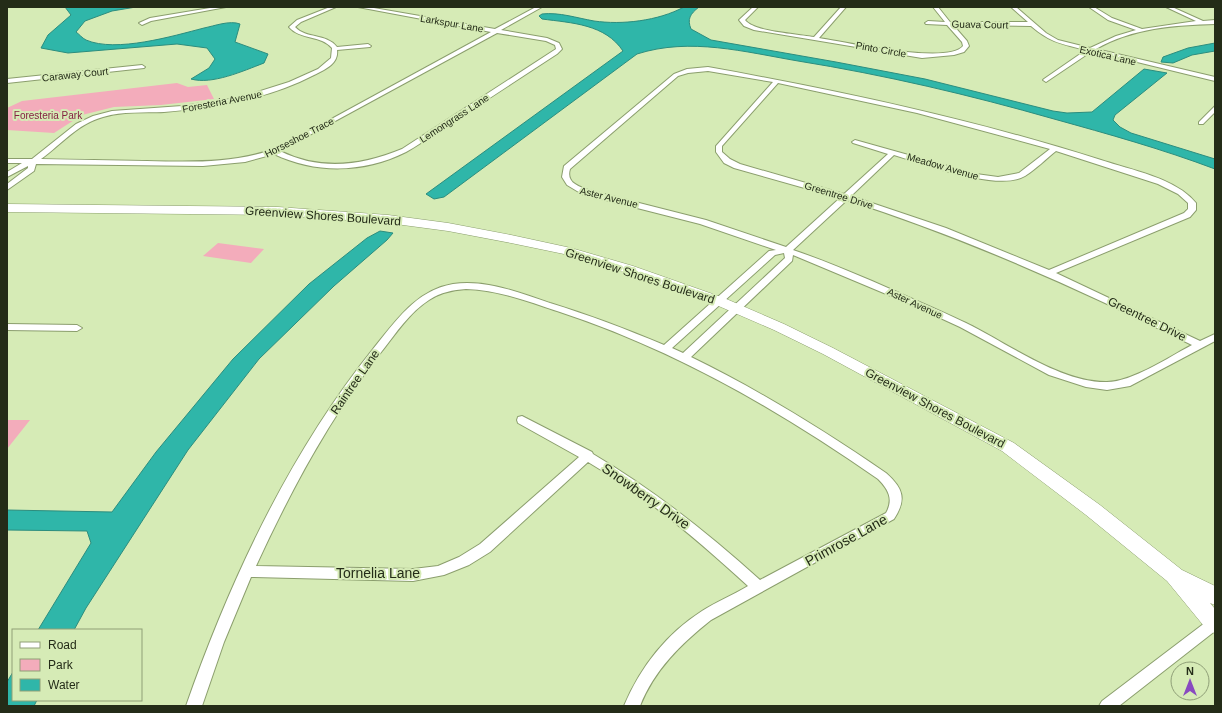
<svg xmlns="http://www.w3.org/2000/svg" width="1222" height="713" viewBox="0 0 1222 713" font-family="Arial,sans-serif">
  <rect width="100%" height="100%" fill="#d6ebb6"/>
  <!-- green -->
  <path fill="#f3acbb" d="M 177,83 L 188,87 L 207,85 L 214,99 L 161,105 L 114,107 L 82,115 L 54,133 L 7,130 L 7,108 L 22,101 Z
    M 218,243 L 264,249 L 251,263 L 203,256 Z
    M 7,420 L 30,420 L 7,449 Z"/>
  <!-- water -->
  <path fill="#2fb6a9" stroke="#2c8d7e" d="M 65,7 L 136,7 L 112,11 L 85,21 L 76,32 C 79,34 82,38 86,40 C 116,53 173,36 204,28 C 214,26 230,20 240,24 L 235,42 L 268,54 L 264,63 C 243,71 212,85 191,79 L 209,68 L 215,59 L 207,48 L 177,44 L 68,53 L 41,48 L 48,35 L 71,15 Z
    M 684,7 L 699,7 C 690,14 687,19 691,29 L 711,40 L 836,62 L 925,79 L 1053,111 L 1067,113 L 1092,112 L 1144,69 L 1167,73 L 1115,115 L 1113,120 L 1120,127 L 1131,133 L 1215,159 L 1215,169 C 1162,149 1108,134 1054,119 C 970,95 885,75 798,61 C 745,52 690,37 637,54 L 444,197 L 434,199 L 426,194 L 623,51 C 605,24 572,23 542,19 L 539,16 L 542,14 C 559,12 577,18 594,21 C 622,25 658,21 684,7 Z
    M 1215,43 L 1215,51 L 1192,55 L 1173,63 L 1161,62 L 1163,57 L 1188,48 Z
    M 380,231 L 393,233 L 387,240 L 334,286 L 259,359 L 188,450 L 86,608 L 74,630 L 38,630 L 91,543 L 87,531 L 7,530 L 7,510 L 112,512 L 156,452 L 233,359 L 309,284 L 367,238 Z
    M 13,672 L 13,700 L 37,700 L 34,706 L 7,706 L 7,682 Z"/>
  <g fill="none" stroke-linecap="round" stroke-linejoin="round">
    <!-- street casing -->
    <g stroke="#8b9e6d" stroke-width="2">
      <path id="street" d="M 216,7 L 226,7 L 151,21 L 142,25 L 139,23 L 150,18 Z
        M 330,7 L 336,7 L 301,22 L 295,27 C 306,39 326,33 337,47 L 368,44 L 371,46 L 370,47 L 337,50 C 339,64 324,70 314,75 C 268,99 215,108 164,112 C 144,113 123,111 103,117 C 77,124 62,144 41,159 C 76,160 112,160 147,161 C 193,162 238,164 282,146 L 491,32 L 358,7 L 368,7 L 495,29 L 536,7 L 542,7 L 501,30 L 547,38 L 559,43 L 562,49 L 557,54 C 526,74 496,94 465,114 C 445,126 426,141 406,152 C 364,173 316,174 274,154 L 245,162 L 203,166 L 36,164 L 34,171 L 7,190 L 7,184 L 28,168 L 28,166 L 7,177 L 7,172 L 22,163 L 7,163 L 7,159 L 32,159 L 76,124 L 93,116 L 112,111 L 182,106 L 238,98 L 289,82 L 318,69 L 331,58 L 332,48 C 321,35 300,40 289,27 L 297,20 ZM 497,33 L 546,41 L 555,45 L 556,49 L 402,149 C 361,166 320,171 280,151 Z
        M 753,7 L 758,7 L 745,20 C 754,32 798,34 814,37 L 841,7 L 846,7 L 819,38 C 845,42 948,65 963,46 L 962,42 L 947,25 L 926,24 L 925,23 L 928,21 L 945,22 L 933,7 L 938,7 L 950,22 L 1028,22 L 1011,7 L 1016,7 L 1046,33 L 1058,40 L 1090,48 L 1116,36 L 1136,30 L 1108,20 L 1089,7 L 1094,7 L 1112,18 L 1142,29 L 1196,21 L 1166,7 L 1172,7 L 1203,21 L 1215,20 L 1215,24 C 1175,25 1132,28 1096,49 L 1215,77 L 1215,81 L 1092,51 L 1046,82 L 1043,80 L 1044,79 L 1086,50 C 1062,44 1051,43 1031,26 L 953,25 L 967,41 L 969,46 L 964,52 L 954,55 L 922,58 L 754,30 L 744,26 L 739,20 Z
        M 142,65 L 145,67 L 144,68 L 7,83 L 7,79 Z
        M 708,67 C 841,91 972,119 1101,160 C 1131,170 1176,178 1196,203 L 1196,210 L 1190,217 L 1056,273 L 1200,341 L 1215,334 L 1215,341 L 1130,386 L 1107,390 L 1086,387 L 1049,375 L 960,327 L 910,304 L 793,255 L 792,261 L 691,357 C 759,390 823,430 886,473 C 903,488 907,499 894,519 L 711,620 C 681,644 654,670 640,706 L 624,706 C 640,668 666,634 702,611 C 716,602 733,595 748,586 C 698,540 647,497 588,462 L 490,552 L 469,565 L 444,575 L 413,581 L 251,577 L 224,642 L 202,706 L 186,706 C 230,580 289,454 373,349 C 395,322 416,290 453,284 C 486,279 520,293 550,303 C 589,315 626,329 664,345 L 769,251 L 776,250 L 700,224 L 582,194 L 567,185 L 562,177 L 564,166 L 674,74 L 687,69 ZM 708,71 L 773,82 L 716,146 L 716,152 L 724,163 L 734,168 L 840,198 L 786,247 L 706,220 L 588,190 C 577,186 566,182 570,169 L 678,76 L 688,73 ZM 778,83 L 917,113 L 1050,149 L 1019,173 L 998,177 L 976,174 L 855,140 L 852,142 L 853,143 L 888,154 L 844,194 L 740,164 L 730,159 L 722,152 L 722,146 ZM 1056,151 L 1158,184 L 1178,194 L 1188,203 L 1188,209 L 1184,213 L 1049,270 L 946,228 L 851,196 L 894,155 C 924,164 999,192 1025,176 C 1036,169 1046,159 1056,151 ZM 847,200 C 966,238 1080,289 1192,345 C 1169,357 1132,382 1107,382 C 1061,383 1007,343 966,323 C 935,308 903,295 872,281 C 846,270 820,259 793,250 ZM 784,253 L 785,258 L 683,353 L 672,348 L 775,255 ZM 466,289 C 499,290 529,302 560,312 C 675,350 779,410 878,479 C 888,489 894,499 886,513 L 760,580 C 708,533 654,490 593,454 L 592,452 L 522,416 L 518,417 L 517,420 L 518,423 L 579,457 L 480,544 L 459,557 L 438,566 L 413,569 L 256,566 C 291,490 330,417 382,351 C 396,333 410,312 429,300 C 441,292 453,290 466,289 Z
        M 1215,106 L 1215,112 L 1203,124 L 1199,124 L 1199,122 Z
        M 7,324 L 77,325 L 82,328 L 77,331 L 7,330 Z
        M 1215,617 L 1215,631 L 1119,706 L 1099,706 L 1102,701 L 1210,619 Z"/>
    </g>
    <!-- secondary casing -->
    <g stroke="#8b9e6d" stroke-width="1">
      <path id="secondary" d="M 7,204 L 278,207 L 388,215 L 448,223 L 511,235 L 571,248 L 633,266 L 724,298 L 784,324 L 833,348 L 1014,443 L 1100,505 L 1182,570 L 1215,586 L 1215,605 L 1210,603 L 1215,609 L 1215,633 L 1208,631 L 1167,581 L 1086,515 L 1002,451 L 823,354 L 774,330 L 714,304 L 623,272 L 564,254 L 511,243 L 448,231 L 388,223 L 278,215 L 7,212 Z"/>
    </g>
    <!-- street -->
    <use href="#street" fill="#fff" fill-rule="evenodd"/>
    <!-- secondary -->
    <use href="#secondary" fill="#fff" fill-rule="evenodd"/>
  </g>
  <g text-anchor="middle" stroke-width="4" stroke-linejoin="round" paint-order="stroke">
    <!-- far-street labels -->
    <g font-size="10" fill="#242c18" stroke="#d6ebb6">
      <text transform="translate(452 23) rotate(10)" y="4">Larkspur Lane</text>
      <text transform="translate(980 24) rotate(1)" y="4">Guava Court</text>
      <text transform="translate(881 49) rotate(10)" y="4">Pinto Circle</text>
      <text transform="translate(1108 55) rotate(13)" y="4">Exotica Lane</text>
      <text transform="translate(75 74) rotate(-6)" y="4">Caraway Court</text>
      <text transform="translate(222 101) rotate(-11)" y="4">Foresteria Avenue</text>
      <text transform="translate(454 118) rotate(-33)" y="4">Lemongrass Lane</text>
      <text transform="translate(299 137) rotate(-27)" y="4">Horseshoe Trace</text>
      <text transform="translate(943 166) rotate(16)" y="4">Meadow Avenue</text>
      <text transform="translate(839 195) rotate(17)" y="4">Greentree Drive</text>
      <text transform="translate(609 197) rotate(14)" y="4">Aster Avenue</text>
      <text transform="translate(915 303) rotate(25)" y="4">Aster Avenue</text>
    </g>
    <!-- far-park labels -->
    <g font-size="10" fill="#842042" stroke="#d6ebb6">
      <text x="48" y="119">Foresteria Park</text>
    </g>
    <!-- street labels -->
    <g font-size="12" fill="#242c18" stroke="#d6ebb6">
      <text transform="translate(323 216) rotate(4)" y="4">Greenview Shores Boulevard</text>
      <text transform="translate(640 276) rotate(18)" y="4">Greenview Shores Boulevard</text>
      <text transform="translate(1147 319) rotate(26)" y="4">Greentree Drive</text>
      <text transform="translate(355 382) rotate(-55)" y="4">Raintree Lane</text>
      <text transform="translate(935 408) rotate(28)" y="4">Greenview Shores Boulevard</text>
    </g>
    <!-- near-street labels -->
    <g font-size="14" fill="#242c18" stroke="#d6ebb6">
      <text transform="translate(646 496) rotate(35)" y="5">Snowberry Drive</text>
      <text transform="translate(846 540) rotate(-29)" y="5">Primrose Lane</text>
      <text x="378" y="578">Tornelia Lane</text>
    </g>
  </g>
  <!-- border -->
  <rect width="1222" height="713" fill="none" stroke="#242c18" stroke-width="16"/>
  <!-- legend -->
  <rect x="12" y="629" width="130" height="72" fill="#d6ebb6" stroke="#8f9f77"/>
  <rect x="20" y="642" width="20" height="6" fill="#ffffff" stroke="#8f9f77"/>
  <text x="48" y="649" font-size="12" fill="#242c18">Road</text>
  <rect x="20" y="659" width="20" height="12" fill="#f3acbb" stroke="#8f9f77"/>
  <text x="48" y="669" font-size="12" fill="#242c18">Park</text>
  <rect x="20" y="679" width="20" height="12" fill="#2fb6a9" stroke="#8f9f77"/>
  <text x="48" y="689" font-size="12" fill="#242c18">Water</text>
  <!-- north arrow -->
  <g transform="translate(1190 681)"><circle r="19" fill="#d6ebb6" stroke="#8f9f77"/>
  <path d="M0-3L7 15L0 10L-7 15Z" fill="#884ac0"/>
  <text y="-6" font-size="11" font-weight="bold" text-anchor="middle" fill="#242c18">N</text>
  </g>
</svg>
